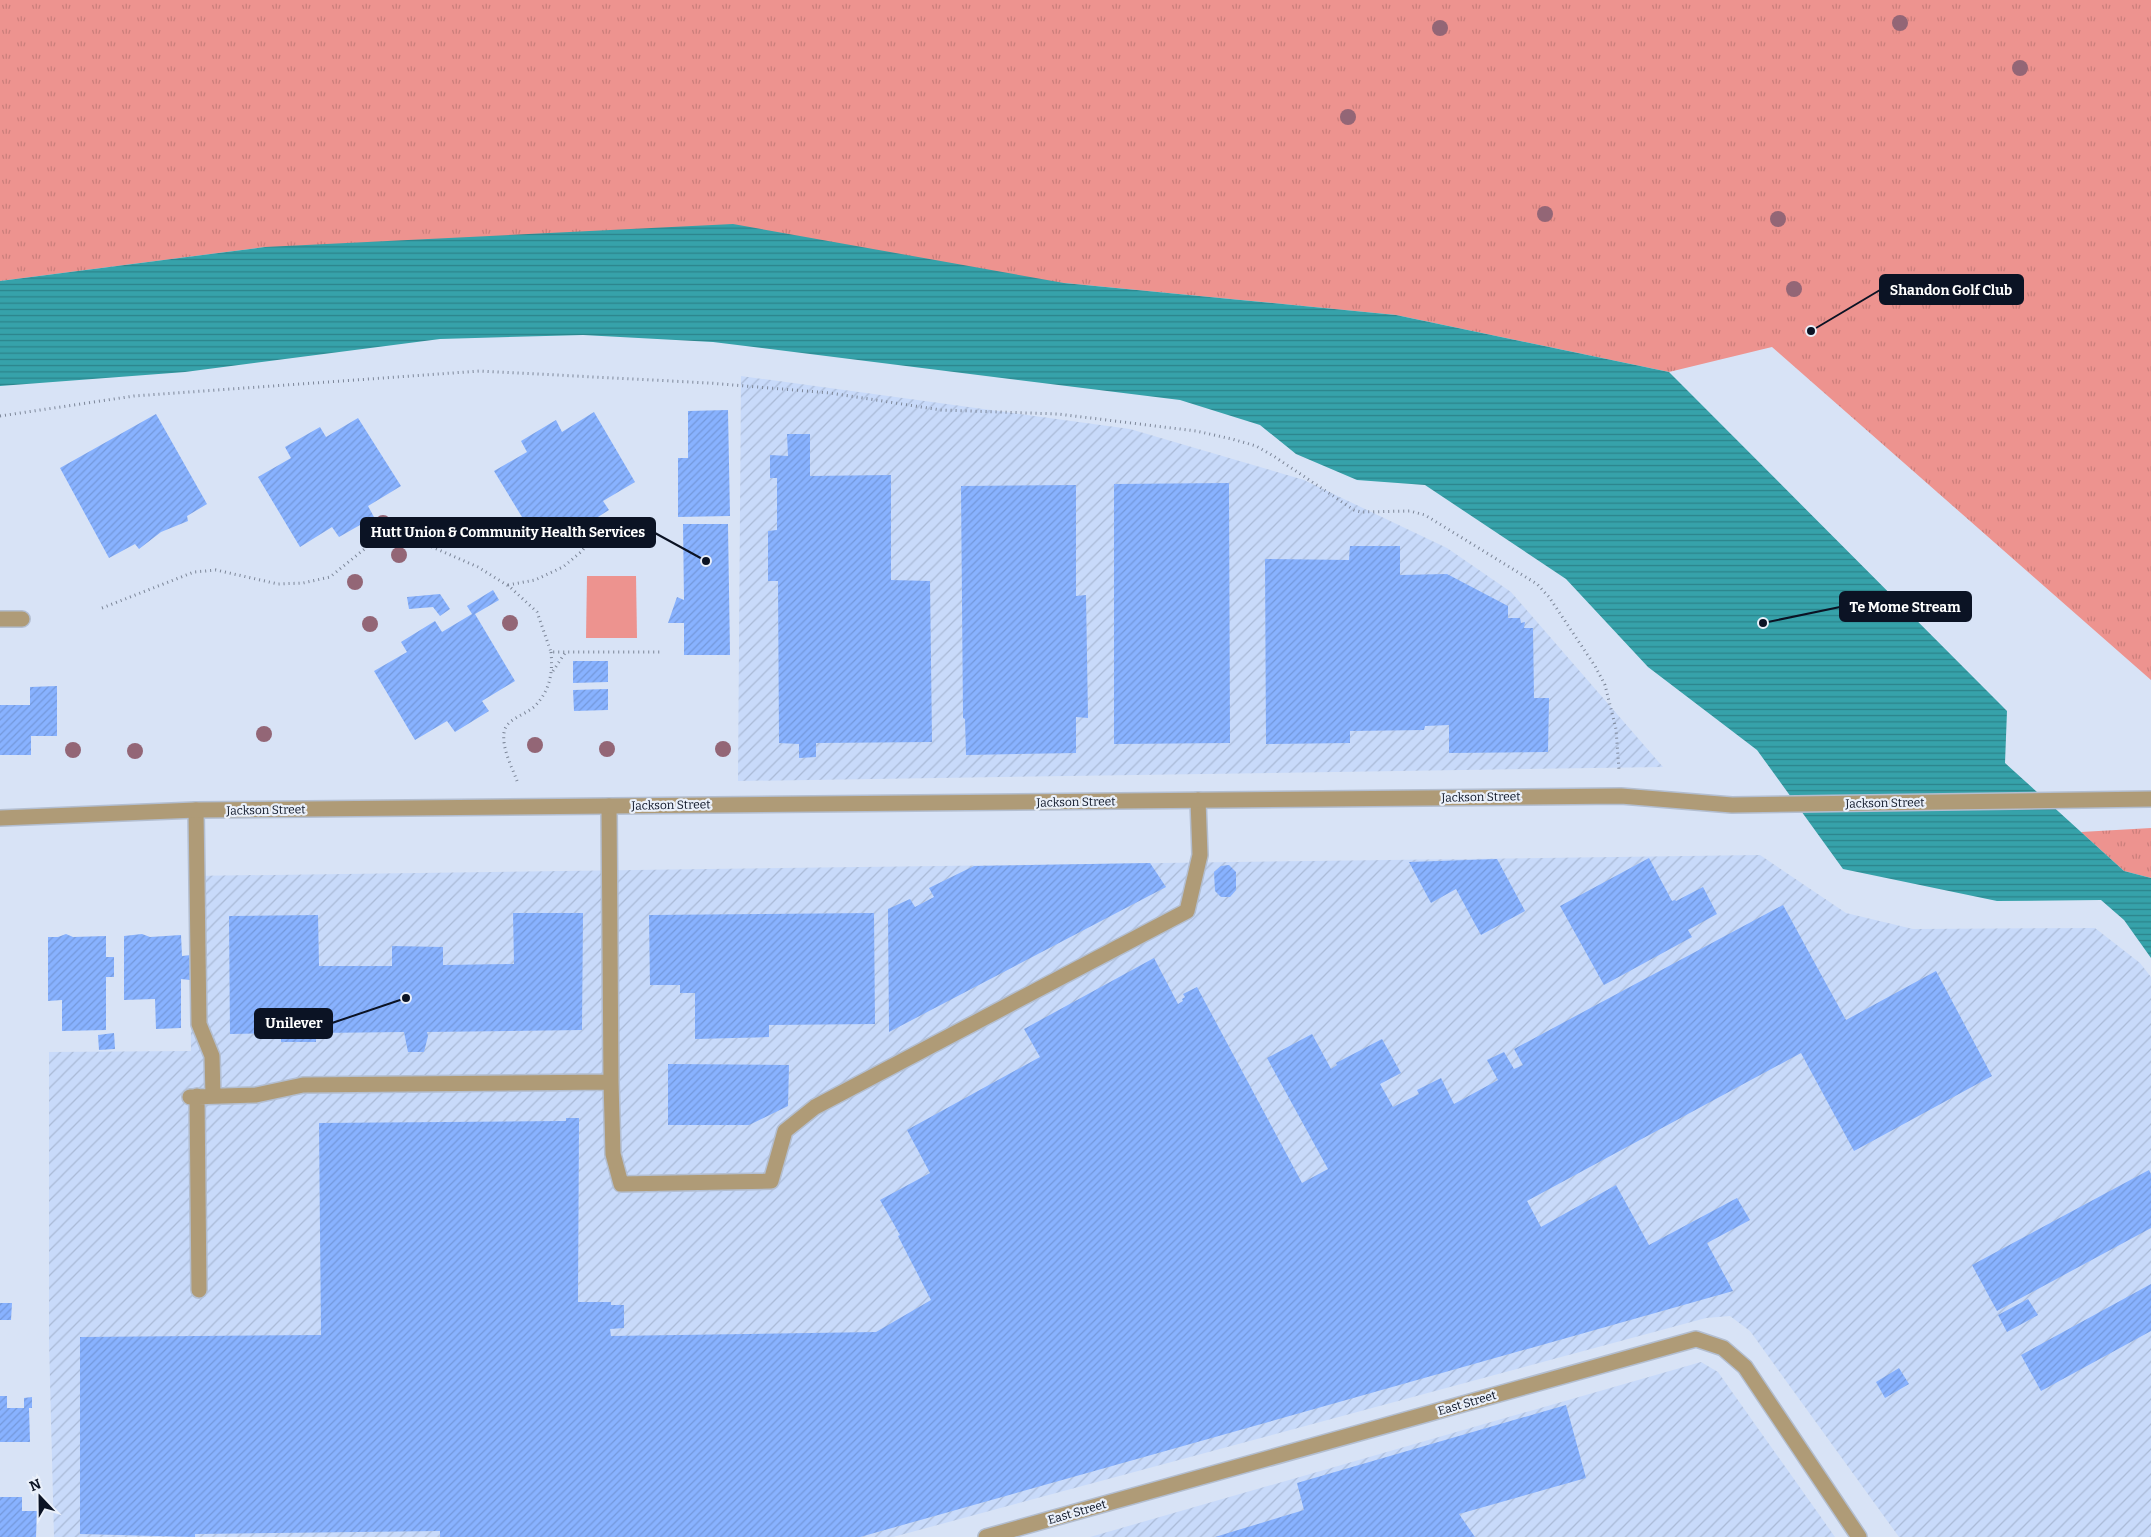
<svg xmlns="http://www.w3.org/2000/svg" width="2151" height="1537" viewBox="0 0 2151 1537" font-family="Bitter,serif">
  <defs>
    <pattern id="industrial-furrows" width="10" height="10" patternUnits="userSpaceOnUse" patternTransform="scale(1.25)"><rect width="10" height="10" fill="#c8dafa"/><path d="M-1 1l2-2M0 10L10 0M9 11l2-2" fill="none" stroke="#aabad6"/></pattern>
    <pattern id="grass-tufts" width="24" height="20" patternUnits="userSpaceOnUse" patternTransform="scale(1.25)"><rect width="24" height="20" fill="#ed938f"/><path d="M3 7l-1-3M5 7V3M7 7l1-3M15 17l-1-3M17 17v-4M19 17l1-3" fill="none" stroke="#ca7e7b"/></pattern>
    <pattern id="water-rules" width="6" height="5" patternUnits="userSpaceOnUse" patternTransform="scale(1.25)"><rect width="6" height="5" fill="#36a2aa"/><path d="M0 2.5h6" fill="none" stroke="#2c838a"/></pattern>
    <pattern id="building-hatch" width="6" height="6" patternUnits="userSpaceOnUse" patternTransform="scale(1.25)"><rect width="6" height="6" fill="#88b2ff"/><path d="M-1 1l2-2M0 6l6-6M5 7l2-2" fill="none" stroke="#7498da"/></pattern>
  </defs>
  <rect width="100%" height="100%" fill="#d8e3f6"/>
  <!-- industrial -->
  <path fill="url(#industrial-furrows)" d="M 741,376 L 1130,429 L 1304,480 L 1447,548 L 1511,592 L 1663,767 L 738,781 Z
    M 1760,855 L 1846,913 L 1913,929 L 2095,928 L 2140,963 L 2151,977 L 2151,1537 L 1899,1537 L 1750,1331 L 1730,1316 L 1706,1318 L 893,1537 L 54,1537 L 49,1341 L 49,1052 L 191,1051 L 190,876 Z
    M 1701,1362 L 1718,1372 L 1835,1537 L 1090,1537 Z"/>
  <!-- grass -->
  <path fill="url(#grass-tufts)" d="M 0,0 L 2151,0 L 2151,680 L 1772,347 L 1669,372 L 1396,315 L 1064,283 L 265,247 L 0,281 Z
    M 2151,828 L 2151,878 L 2124,871 L 2081,832 Z"/>
  <!-- green -->
  <path fill="#ed938f" d="M 587,576 L 636,576 L 637,638 L 586,638 Z"/>
  <!-- water -->
  <path fill="url(#water-rules)" d="M 733,224 L 1064,283 L 1396,315 L 1669,372 L 2007,711 L 2005,763 L 2124,871 L 2151,878 L 2151,958 L 2124,920 L 2101,900 L 1997,901 L 1843,869 L 1757,750 L 1648,667 L 1566,579 L 1425,485 L 1357,480 L 1296,454 L 1260,425 L 1180,400 L 713,342 L 583,335 L 440,339 L 185,372 L 0,386 L 0,281 L 265,247 Z"/>
  <!-- building -->
  <path fill="url(#building-hatch)" d="M 728,410 L 730,516 L 678,517 L 678,458 L 688,458 L 688,411 Z
    M 594,412 L 635,482 L 603,501 L 609,510 L 574,532 L 568,522 L 536,540 L 494,471 L 527,452 L 521,441 L 556,420 L 562,432 Z
    M 156,414 L 207,504 L 187,516 L 188,521 L 161,532 L 139,549 L 135,544 L 109,558 L 60,468 Z
    M 358,418 L 401,486 L 368,506 L 374,517 L 339,537 L 332,527 L 300,547 L 258,477 L 291,458 L 285,447 L 320,427 L 326,437 Z
    M 787,434 L 810,434 L 810,476 L 891,475 L 891,580 L 930,581 L 932,742 L 816,743 L 816,757 L 799,758 L 799,744 L 779,743 L 778,581 L 768,581 L 768,531 L 777,530 L 777,478 L 770,478 L 770,455 L 788,456 Z
    M 1229,483 L 1230,743 L 1114,744 L 1114,484 Z
    M 1076,485 L 1076,596 L 1086,595 L 1088,718 L 1076,717 L 1076,753 L 966,755 L 965,719 L 963,718 L 961,486 Z
    M 683,524 L 728,524 L 730,655 L 684,655 L 684,623 L 668,623 L 677,597 L 684,600 Z
    M 1350,546 L 1400,546 L 1400,575 L 1447,574 L 1508,606 L 1508,618 L 1520,618 L 1521,623 L 1525,622 L 1524,628 L 1533,628 L 1534,698 L 1549,698 L 1548,752 L 1449,753 L 1449,725 L 1425,726 L 1424,730 L 1350,731 L 1350,743 L 1266,744 L 1265,559 L 1349,560 Z
    M 493,590 L 499,600 L 475,614 L 515,681 L 482,701 L 489,711 L 455,732 L 447,721 L 415,740 L 374,671 L 407,652 L 401,642 L 435,621 L 442,632 L 472,614 L 467,606 Z
    M 440,594 L 450,609 L 440,616 L 433,607 L 409,609 L 407,597 Z
    M 573,661 L 608,661 L 608,682 L 573,683 Z
    M 57,686 L 57,736 L 31,736 L 31,755 L 0,755 L 0,705 L 30,705 L 30,687 Z
    M 608,689 L 608,710 L 574,711 L 573,690 Z
    M 1649,858 L 1672,901 L 1675,900 L 1676,901 L 1703,887 L 1717,914 L 1688,930 L 1692,937 L 1604,985 L 1560,906 Z
    M 1497,859 L 1525,911 L 1481,935 L 1456,889 L 1431,903 L 1409,862 Z
    M 1150,863 L 1166,887 L 889,1032 L 888,909 L 910,899 L 915,907 L 934,897 L 929,888 L 974,866 Z
    M 1229,865 L 1236,872 L 1236,890 L 1230,897 L 1221,897 L 1215,891 L 1214,872 L 1221,866 Z
    M 1783,905 L 1846,1020 L 1936,971 L 1992,1076 L 1854,1151 L 1801,1053 L 1527,1201 L 1541,1227 L 1616,1185 L 1649,1245 L 1737,1198 L 1750,1220 L 1707,1243 L 1733,1291 L 860,1537 L 440,1537 L 440,1531 L 195,1534 L 195,1537 L 80,1534 L 80,1337 L 321,1335 L 319,1123 L 566,1121 L 566,1118 L 579,1118 L 578,1302 L 611,1302 L 611,1305 L 624,1305 L 624,1328 L 610,1329 L 611,1336 L 876,1332 L 931,1300 L 898,1236 L 900,1235 L 880,1200 L 930,1173 L 907,1130 L 1040,1057 L 1024,1029 L 1154,958 L 1178,1004 L 1183,1001 L 1182,999 L 1185,997 L 1183,994 L 1197,987 L 1302,1183 L 1328,1169 L 1267,1058 L 1312,1034 L 1331,1069 L 1337,1065 L 1336,1063 L 1382,1039 L 1401,1073 L 1380,1084 L 1393,1107 L 1419,1094 L 1417,1090 L 1441,1078 L 1454,1104 L 1498,1080 L 1487,1060 L 1504,1052 L 1514,1069 L 1523,1065 L 1514,1049 Z
    M 513,913 L 583,913 L 582,1030 L 427,1032 L 428,1036 L 424,1052 L 408,1052 L 404,1032 L 316,1033 L 316,1042 L 281,1042 L 281,1033 L 230,1034 L 229,916 L 318,915 L 319,966 L 392,966 L 392,946 L 443,947 L 443,965 L 514,964 Z
    M 874,913 L 875,1024 L 769,1025 L 769,1037 L 695,1039 L 695,993 L 680,993 L 680,985 L 650,985 L 649,915 Z
    M 66,934 L 73,937 L 106,936 L 106,957 L 114,957 L 114,977 L 106,977 L 106,1030 L 62,1031 L 62,1000 L 48,1001 L 48,937 L 58,937 Z
    M 142,934 L 150,937 L 181,935 L 182,956 L 191,955 L 190,980 L 181,979 L 181,1028 L 156,1029 L 155,999 L 124,1000 L 124,936 Z
    M 114,1033 L 115,1049 L 99,1050 L 98,1035 Z
    M 668,1064 L 789,1065 L 788,1106 L 749,1125 L 668,1125 Z
    M 2149,1170 L 2151,1174 L 2151,1228 L 1997,1311 L 1972,1265 Z
    M 2151,1284 L 2151,1331 L 2041,1391 L 2021,1355 Z
    M 2028,1299 L 2038,1315 L 2007,1332 L 1998,1315 Z
    M 0,1303 L 12,1303 L 11,1320 L 0,1320 Z
    M 1899,1368 L 1909,1384 L 1885,1398 L 1876,1382 Z
    M 0,1396 L 7,1396 L 7,1408 L 24,1408 L 24,1398 L 32,1397 L 32,1408 L 29,1408 L 30,1442 L 0,1442 Z
    M 1566,1405 L 1586,1478 L 1459,1514 L 1475,1537 L 1215,1537 L 1304,1510 L 1297,1483 Z
    M 0,1497 L 22,1497 L 22,1511 L 37,1511 L 36,1537 L 0,1537 Z"/>
  <g fill="none" stroke-linecap="round" stroke-linejoin="round">
    <!-- service casing -->
    <g stroke="#b3bed0" stroke-width="18">
      <path id="service" d="M 609,806 L 611,1082 L 613,1154 L 621,1184 L 771,1181 L 785,1131 L 815,1107 L 1187,911 L 1200,855 L 1198,800
        M 196,810 L 199,1024 L 212,1056 L 213,1096
        M 197,1096 L 199,1290
        M 190,1097 L 256,1095 L 303,1085 L 611,1082"/>
    </g>
    <!-- minor casing -->
    <g stroke="#b3bed0" stroke-width="18">
      <path id="minor" d="M 0,619 L 22,619
        M 0,818 L 196,810 L 1621,796 L 1732,805 L 2151,799
        M 986,1537 L 1696,1339 L 1723,1348 L 1745,1367 L 1859,1537"/>
    </g>
    <!-- path -->
    <path stroke="#7c8698" stroke-width="3" stroke-dasharray="1 4" stroke-linecap="butt" d="M 0,416 L 134,396 L 480,371 L 709,383 L 830,393 L 941,410 L 1058,414 L 1196,431 L 1232,439 L 1256,446 L 1275,457 L 1354,510 L 1361,512 L 1410,511 L 1425,515 L 1537,584 L 1549,597 L 1595,666 L 1605,685 L 1616,729 L 1619,770
      M 508,585 L 535,580 L 563,567 L 582,551 L 602,525 L 611,521 L 627,522 L 655,531
      M 102,608 L 194,572 L 216,570 L 278,584 L 303,583 L 330,577 L 378,538 L 389,534 L 423,543 L 478,567 L 510,587 L 537,612 L 551,652 L 662,652
      M 553,671 L 565,653
      M 517,781 C 512,767 502,749 504,733 C 505,719 526,715 535,706 C 550,690 553,673 551,652"/>
    <!-- service -->
    <use href="#service" stroke="#af9b77" stroke-width="15"/>
    <!-- minor -->
    <use href="#minor" stroke="#af9b77" stroke-width="15"/>
  </g>
  <!-- trees -->
  <g fill="#936676">
    <circle cx="1900" cy="23" r="8"/>
    <circle cx="1440" cy="28" r="8"/>
    <circle cx="2020" cy="68" r="8"/>
    <circle cx="1348" cy="117" r="8"/>
    <circle cx="1545" cy="214" r="8"/>
    <circle cx="1778" cy="219" r="8"/>
    <circle cx="1794" cy="289" r="8"/>
    <circle cx="383" cy="523" r="8"/>
    <circle cx="399" cy="555" r="8"/>
    <circle cx="355" cy="582" r="8"/>
    <circle cx="510" cy="623" r="8"/>
    <circle cx="370" cy="624" r="8"/>
    <circle cx="264" cy="734" r="8"/>
    <circle cx="535" cy="745" r="8"/>
    <circle cx="607" cy="749" r="8"/>
    <circle cx="723" cy="749" r="8"/>
    <circle cx="73" cy="750" r="8"/>
    <circle cx="135" cy="751" r="8"/>
  </g>
  <g text-anchor="middle" stroke-width="4.5" stroke-linejoin="round" paint-order="stroke">
    <!-- street labels -->
    <g font-size="12" fill="#0b1324" stroke="#eaf0fa">
      <text transform="translate(1481 797) rotate(-1)" y="4">Jackson Street</text>
      <text transform="translate(1076 802) rotate(-1)" y="4">Jackson Street</text>
      <text transform="translate(1885 803) rotate(-1)" y="4">Jackson Street</text>
      <text transform="translate(671 805) rotate(-1)" y="4">Jackson Street</text>
      <text transform="translate(266 810) rotate(-1)" y="4">Jackson Street</text>
      <text transform="translate(1467 1403) rotate(-16)" y="4">East Street</text>
      <text transform="translate(1077 1512) rotate(-16)" y="4">East Street</text>
    </g>
  </g>
  <!-- callouts -->
  <path fill="none" stroke="#0b1324" stroke-width="2" d="M1811 331L1880 290M706 561L655 533M1763 623L1840 607M406 998L332 1023"/>
  <g fill="#0b1324" stroke="#eaf0fa" stroke-width="2">
    <circle cx="1811" cy="331" r="5"/>
    <circle cx="706" cy="561" r="5"/>
    <circle cx="1763" cy="623" r="5"/>
    <circle cx="406" cy="998" r="5"/>
  </g>
  <g fill="#0b1324" stroke="#0b1324" stroke-width="2">
    <rect x="1880" y="275" width="143" height="29" rx="5"/>
    <rect x="361" y="518" width="294" height="29" rx="5"/>
    <rect x="1840" y="592" width="131" height="29" rx="5"/>
    <rect x="255" y="1009" width="77" height="29" rx="5"/>
  </g>
  <g font-size="14" text-anchor="middle" font-weight="bold" fill="#fff">
    <text x="1951" y="295">Shandon Golf Club</text>
    <text x="508" y="537">Hutt Union &amp; Community Health Services</text>
    <text x="1905" y="612">Te Mome Stream</text>
    <text x="294" y="1028">Unilever</text>
  </g>
  <!-- north arrow -->
  <g transform="translate(40 1497) rotate(338)" stroke="#eaf0fa" stroke-width="4" paint-order="stroke">
  <path d="M0-4L9 19L0 12L-9 19Z" fill="#0b1324"/>
  <text y="-8" font-size="14" font-weight="bold" text-anchor="middle" fill="#0b1324">N</text>
  </g>
</svg>
